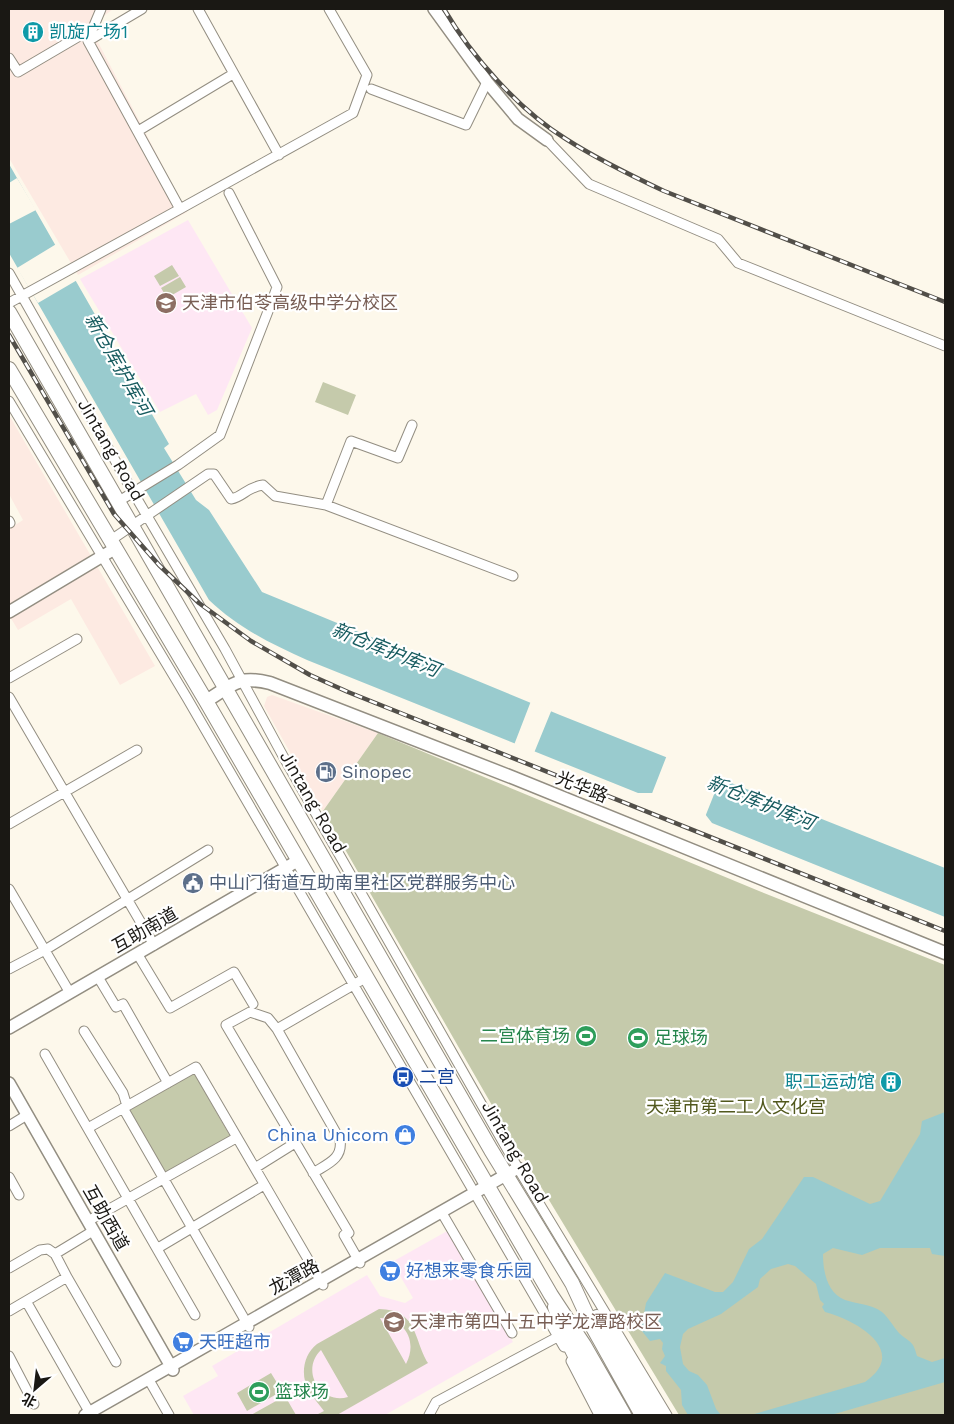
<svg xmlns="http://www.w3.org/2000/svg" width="954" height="1424" viewBox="0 0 954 1424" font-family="'Work Sans','Noto Sans SC',sans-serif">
  <rect width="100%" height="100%" fill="#fdf8eb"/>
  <!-- commercial -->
  <path fill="#fdeae2" d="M 9,9 L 113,9 L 90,27 L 187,212 L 78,275 L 9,158 Z
    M 9,415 L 155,666 L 120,685 L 71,599 L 18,630 L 9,615 L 9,529 L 23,520 L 9,494 Z
    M 272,695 L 378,733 L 323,811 L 264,706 L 267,697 Z"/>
  <!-- education -->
  <path fill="#fee7f4" d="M 188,220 L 252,328 L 217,410 L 208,415 L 196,394 L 160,412 L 80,279 Z
    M 449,1230 L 513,1342 L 385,1415 L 194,1415 L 183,1396 L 218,1376 L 212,1366 L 367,1275 L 380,1296 L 405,1303 L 413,1298 L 392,1262 Z"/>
  <!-- green -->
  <path fill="#c5caab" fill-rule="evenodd" d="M 172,265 L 179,276 L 160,286 L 154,276 Z
    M 180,277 L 186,287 L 167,298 L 161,288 Z
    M 323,382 L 356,395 L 348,415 L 315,402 Z
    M 378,733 L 759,891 L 945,965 L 945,1415 L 679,1415 L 497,1114 L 323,811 Z
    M 194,1073 L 230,1136 L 164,1174 L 128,1111 Z
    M 379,1309 C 418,1310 413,1338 428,1363 L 337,1415 L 316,1415 L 324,1411 C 319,1404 313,1398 309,1391 C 300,1376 303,1355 317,1344 ZM 380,1318 C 405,1319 418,1341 406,1364 ZM 321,1350 L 348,1397 C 320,1405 300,1370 321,1350 Z
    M 271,1373 L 282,1391 L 247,1411 L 237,1393 Z
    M 285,1396 L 296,1415 L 251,1415 Z"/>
  <!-- water -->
  <path fill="#99cbce" d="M 9,164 L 169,444 L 164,448 L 196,500 L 209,510 L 262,592 L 560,715 L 945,868 L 945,917 L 712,823 L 705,814 L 652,793 L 638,793 L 307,660 C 271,644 237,627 209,600 L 9,253 Z
    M 945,1112 L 945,1256 L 932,1254 L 930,1248 L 880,1248 L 862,1255 L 833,1248 L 823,1254 C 823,1271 827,1293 845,1300 C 857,1304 871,1304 882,1312 C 888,1317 893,1326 899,1333 C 910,1343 913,1340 917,1356 L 932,1362 L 945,1358 L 945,1382 L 831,1415 L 751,1415 L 865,1382 C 910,1351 856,1320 825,1312 L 822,1307 L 824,1304 L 820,1300 L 816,1284 L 795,1266 L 788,1264 L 771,1269 L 760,1279 L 758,1287 L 721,1314 L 688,1329 L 683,1334 L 680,1347 L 683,1364 L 689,1371 L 698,1375 L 707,1385 L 716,1409 L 721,1415 L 688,1415 L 682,1405 L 681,1390 L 666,1371 L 666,1366 L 660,1363 L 665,1356 L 662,1349 L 663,1343 L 660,1339 L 650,1341 L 641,1330 L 646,1303 L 665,1273 L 715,1292 L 723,1292 L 733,1282 L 749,1249 L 762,1239 L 804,1177 L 813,1177 L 870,1204 L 880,1201 L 920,1134 L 922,1121 Z"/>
  <!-- pier -->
  <path fill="#fdf8eb" d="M 17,178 L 36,210 L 9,224 L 9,183 Z
    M 58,243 L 79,279 L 38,303 L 17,268 Z
    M 531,701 L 552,709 L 534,753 L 514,745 Z
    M 667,755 L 721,777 L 705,817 L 651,796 Z"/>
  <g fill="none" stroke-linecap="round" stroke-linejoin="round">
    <!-- minor casing -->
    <g stroke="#938e82" stroke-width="11">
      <path id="minor" d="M 198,9 L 279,155
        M 9,58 L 18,72 L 93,28 L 101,9
        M 371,89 L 466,125 L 487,82
        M 138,131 L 233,74
        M 547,140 L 589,184 L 718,239 L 738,263 L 945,346
        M 180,209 L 353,113 L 367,75 L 329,9
        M 9,273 L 133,492 L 225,649 L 283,756 L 519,1170 L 667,1415
        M 9,303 L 180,209 L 88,41 L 142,9
        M 9,401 L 187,698 L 564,1347
        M 119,501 L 178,465 L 220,435 L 272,301 L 277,287 L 229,193
        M 326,505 L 351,441 L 398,458 L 412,425
        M 9,521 L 10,523
        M 111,540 L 208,474 L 214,474 L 231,499 C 243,497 247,487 263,485 L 275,496 L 326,505 L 513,576
        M 9,678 L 77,639
        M 9,697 L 154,945
        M 9,824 L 137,750
        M 9,889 L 70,993
        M 138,955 L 170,1008 L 234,972 L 253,1004
        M 9,969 L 45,950 L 208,850
        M 98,977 L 116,1007 L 123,1004 L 168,1083
        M 277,1029 L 367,977
        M 84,1031 L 123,1093 L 127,1106
        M 45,1054 L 195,1315
        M 123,1108 L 249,1327
        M 9,1126 L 27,1115
        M 88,1128 L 196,1067 L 323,1285
        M 255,1168 L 295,1143
        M 313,1173 C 327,1164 343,1159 340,1140 L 277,1029 L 268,1018 L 250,1012 L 226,1025 L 349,1233 L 344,1235 L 360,1263
        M 9,1177 L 19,1195
        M 442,1213 L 512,1333
        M 88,1221 L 236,1138
        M 158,1248 L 264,1185
        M 55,1254 L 93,1231
        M 9,1268 L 40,1250 L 48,1249 L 55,1254 L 67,1277
        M 26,1301 L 91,1415
        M 9,1311 L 67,1277 L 116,1362
        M 9,1356 L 34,1404
        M 571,1361 L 599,1415
        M 149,1380 L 169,1415
        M 429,1415 L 436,1402 L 563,1334"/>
    </g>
    <!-- tertiary casing -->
    <g stroke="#938e82" stroke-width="14">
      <path id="tertiary" d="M 434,9 L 487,82 L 518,119 L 547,140
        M 9,612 L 116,548
        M 9,1028 L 299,860
        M 9,1083 L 173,1370
        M 85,1415 L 518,1168"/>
    </g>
    <!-- secondary casing -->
    <g stroke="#938e82" stroke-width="15">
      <path id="secondary" d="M 206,701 C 232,685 238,675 270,683 L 514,778 L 945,953"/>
    </g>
    <!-- primary casing -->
    <g stroke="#938e82" stroke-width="16">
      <path id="primary" d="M 9,312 L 491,1150 L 572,1283 L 590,1322 L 642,1415
        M 9,369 L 206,701 L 551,1295 L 584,1345 L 624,1415
        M 555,1307 C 567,1347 588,1380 609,1415
        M 597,1317 L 656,1415"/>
    </g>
    <!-- minor -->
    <use href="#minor" stroke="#fff" stroke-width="9"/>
    <!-- tertiary -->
    <use href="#tertiary" stroke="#fff" stroke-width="11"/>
    <!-- secondary -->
    <use href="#secondary" stroke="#fff" stroke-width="12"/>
    <!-- primary -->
    <use href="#primary" stroke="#fff" stroke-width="14"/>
    <!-- rail casing -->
    <g stroke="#524f49" stroke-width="4.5">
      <path id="rail" d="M 444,9 C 472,57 519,110 566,139 C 597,159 630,175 664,191 L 945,302
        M 9,335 L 114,514 L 159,565 L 199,603 L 251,641 L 310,675 L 348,692 L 945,931"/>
    </g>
    <!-- rail -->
    <use href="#rail" stroke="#fff" stroke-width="2.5" stroke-dasharray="8" stroke-linecap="butt"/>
  </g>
  <!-- icons -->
  <defs>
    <g id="building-disc" transform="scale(1.125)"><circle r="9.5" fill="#0f9aa8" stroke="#fff"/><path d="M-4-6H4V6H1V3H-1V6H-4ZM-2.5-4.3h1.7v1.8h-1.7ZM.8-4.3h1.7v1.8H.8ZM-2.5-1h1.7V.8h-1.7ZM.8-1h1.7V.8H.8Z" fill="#fff"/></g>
    <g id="school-disc" transform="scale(1.125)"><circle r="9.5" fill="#8d6e63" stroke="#fff"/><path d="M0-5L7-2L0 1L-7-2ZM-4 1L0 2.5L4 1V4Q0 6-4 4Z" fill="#fff"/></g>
    <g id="fuel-disc" transform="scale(1.125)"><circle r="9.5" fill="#5c6f8a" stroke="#fff"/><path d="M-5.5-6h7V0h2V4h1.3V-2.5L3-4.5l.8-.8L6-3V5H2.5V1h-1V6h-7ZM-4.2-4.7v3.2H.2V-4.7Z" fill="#fff"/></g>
    <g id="civic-disc" transform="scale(1.125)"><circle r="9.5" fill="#5c6f8a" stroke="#fff"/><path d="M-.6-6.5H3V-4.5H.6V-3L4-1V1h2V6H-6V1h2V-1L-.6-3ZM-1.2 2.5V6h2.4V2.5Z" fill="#fff"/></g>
    <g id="stadium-disc" transform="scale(1.125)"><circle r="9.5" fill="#2e9e5b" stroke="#fff"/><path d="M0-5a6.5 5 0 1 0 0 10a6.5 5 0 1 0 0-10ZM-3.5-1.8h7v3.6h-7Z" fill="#fff"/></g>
    <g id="bus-disc" transform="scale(1.125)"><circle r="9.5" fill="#1a4fb4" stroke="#fff"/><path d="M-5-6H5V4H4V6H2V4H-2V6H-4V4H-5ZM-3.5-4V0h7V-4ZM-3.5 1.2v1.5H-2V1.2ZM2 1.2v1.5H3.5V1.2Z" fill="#fff"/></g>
    <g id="shop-disc" transform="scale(1.125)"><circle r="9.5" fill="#3f7fe0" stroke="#fff"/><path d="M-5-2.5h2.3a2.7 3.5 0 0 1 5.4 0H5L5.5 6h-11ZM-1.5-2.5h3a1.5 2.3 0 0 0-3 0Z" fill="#fff"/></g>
    <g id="supermarket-disc" transform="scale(1.125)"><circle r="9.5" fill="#3f7fe0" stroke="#fff"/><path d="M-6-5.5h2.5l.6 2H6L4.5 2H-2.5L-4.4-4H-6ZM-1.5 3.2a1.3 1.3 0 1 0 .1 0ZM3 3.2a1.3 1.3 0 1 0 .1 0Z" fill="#fff"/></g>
  </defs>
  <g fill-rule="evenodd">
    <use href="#building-disc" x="33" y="32"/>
    <use href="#school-disc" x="166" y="303"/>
    <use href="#fuel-disc" x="326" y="772"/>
    <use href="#civic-disc" x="193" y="883"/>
    <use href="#stadium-disc" x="586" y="1036"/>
    <use href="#stadium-disc" x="638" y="1038"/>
    <use href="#bus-disc" x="403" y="1077"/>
    <use href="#building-disc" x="891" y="1082"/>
    <use href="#shop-disc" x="405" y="1135"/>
    <use href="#supermarket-disc" x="390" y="1271"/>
    <use href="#school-disc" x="394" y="1322"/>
    <use href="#supermarket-disc" x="183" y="1342"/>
    <use href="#stadium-disc" x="259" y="1392"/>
  </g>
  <g text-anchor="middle" stroke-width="4.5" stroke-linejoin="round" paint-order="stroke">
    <!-- culture labels -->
    <g font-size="18" fill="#0d838f" stroke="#fff" text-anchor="start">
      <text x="49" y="38">凯旋广场1</text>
      <text x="875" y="1088" text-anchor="end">职工运动馆</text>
    </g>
    <!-- education labels -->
    <g font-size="18" fill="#785e54" stroke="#fff" text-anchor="start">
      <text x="182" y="309">天津市伯苓高级中学分校区</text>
      <text x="410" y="1328">天津市第四十五中学龙潭路校区</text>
    </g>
    <!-- street labels -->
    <g font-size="18" fill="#1a1814" stroke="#fff">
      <text transform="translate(111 450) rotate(60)" y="6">Jintang Road</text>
      <text transform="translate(582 787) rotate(22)" y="6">光华路</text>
      <text transform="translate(313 802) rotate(60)" y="6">Jintang Road</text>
      <text transform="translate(145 930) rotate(-30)" y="6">互助南道</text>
      <text transform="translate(515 1152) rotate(60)" y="6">Jintang Road</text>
      <text transform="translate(106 1218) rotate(60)" y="6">互助西道</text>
      <text transform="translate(294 1277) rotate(-29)" y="6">龙潭路</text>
    </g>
    <!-- service labels -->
    <g font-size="18" fill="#4e5e75" stroke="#fff" text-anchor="start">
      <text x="342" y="778">Sinopec</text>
      <text x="209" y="889">中山门街道互助南里社区党群服务中心</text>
    </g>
    <!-- leisure labels -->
    <g font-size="18" fill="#27864d" stroke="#fff" text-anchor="start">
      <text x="570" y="1042" text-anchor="end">二宫体育场</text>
      <text x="654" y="1044">足球场</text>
      <text x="275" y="1398">篮球场</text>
    </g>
    <!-- transit labels -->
    <g font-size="18" fill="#164399" stroke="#fff" text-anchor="start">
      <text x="419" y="1083">二宫</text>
    </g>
    <!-- park labels -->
    <g font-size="18" fill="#51581d" stroke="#fff">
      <text x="736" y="1113">天津市第二工人文化宫</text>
    </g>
    <!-- shop labels -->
    <g font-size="18" fill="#366cbe" stroke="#fff" text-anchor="start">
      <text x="389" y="1141" text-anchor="end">China Unicom</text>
      <text x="406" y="1277">好想来零食乐园</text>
      <text x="199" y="1348">天旺超市</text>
    </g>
    <!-- water labels -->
    <g font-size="19" font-style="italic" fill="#185c60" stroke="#fff">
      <text transform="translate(119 364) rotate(60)" y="7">新仓库护库河</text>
      <text transform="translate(386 649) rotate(22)" y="7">新仓库护库河</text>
      <text transform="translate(761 802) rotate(22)" y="7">新仓库护库河</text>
    </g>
  </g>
  <!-- border -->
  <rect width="954" height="1424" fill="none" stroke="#1a1814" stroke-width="20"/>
  <!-- north arrow -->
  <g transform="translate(35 1389) rotate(208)" stroke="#ffffff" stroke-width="4" paint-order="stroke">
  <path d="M0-4L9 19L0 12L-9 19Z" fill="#1a1814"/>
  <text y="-8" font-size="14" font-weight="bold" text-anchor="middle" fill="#1a1814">北</text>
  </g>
</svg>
